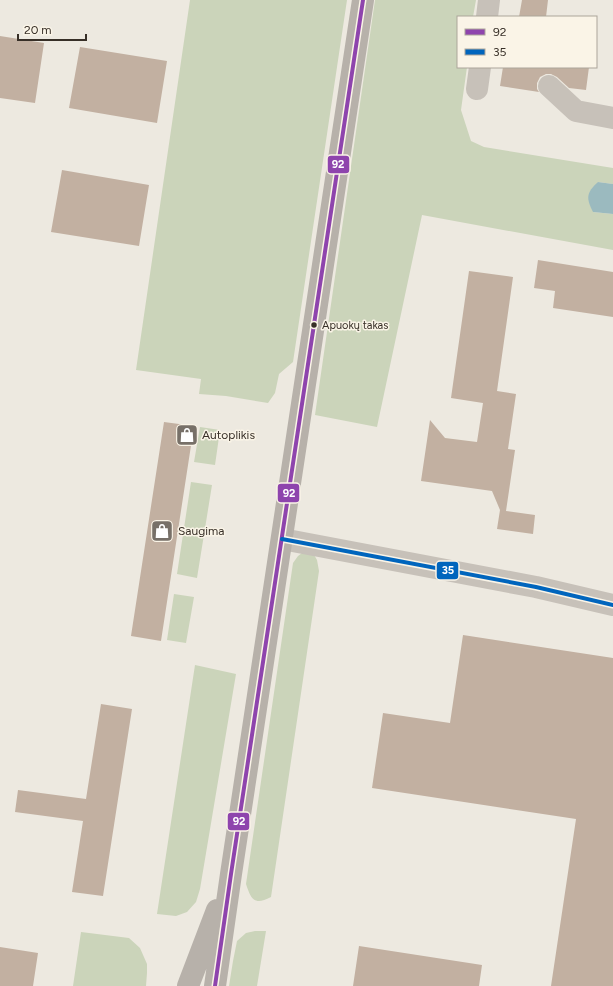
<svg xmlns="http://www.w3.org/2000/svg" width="613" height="986" viewBox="0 0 613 986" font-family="Figtree,sans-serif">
  <rect width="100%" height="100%" fill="#ede9e0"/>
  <!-- green -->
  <path fill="#cbd4ba" d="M 190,0 L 347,0 L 293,362 L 279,374 L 275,393 L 268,403 L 226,396 L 199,394 L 201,379 L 136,370 Z
    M 375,0 L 476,0 L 473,17 L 458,17 L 458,67 L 467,67 L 461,110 L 471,141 L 484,147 L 613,168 L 613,184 L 598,182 L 593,212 L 613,214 L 613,250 L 422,215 L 377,427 L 315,415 Z
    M 200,427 L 220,430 L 215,465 L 194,462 Z
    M 191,482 L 212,485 L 197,578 L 177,574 Z
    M 306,550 L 313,553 L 317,560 L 319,571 L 271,897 C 254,906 251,899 246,884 L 293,563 L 298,556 Z
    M 174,594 L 194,597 L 186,643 L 167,640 Z
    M 195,665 L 236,674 L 200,889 L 196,902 L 187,912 L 176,916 L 157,914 Z
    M 255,931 L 266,931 L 257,986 L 229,986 L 233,961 L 237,941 L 246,933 Z
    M 81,932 L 129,938 L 140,948 L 147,964 L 147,973 L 146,986 L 73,986 Z"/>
  <!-- water -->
  <path fill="#9bbabf" d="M 598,182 L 613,184 L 613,214 L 593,212 C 586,198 586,193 598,182 Z"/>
  <!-- building -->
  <path fill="#c2b0a1" d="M 522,0 L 548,0 L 546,17 L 519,17 Z
    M 0,36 L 44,43 L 35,103 L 0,98 Z
    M 80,47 L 167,61 L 157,123 L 69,108 Z
    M 503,67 L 589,67 L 586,90 L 569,88 L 557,77 L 551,74 L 546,74 L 540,77 L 537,83 L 537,89 L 539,92 L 500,86 Z
    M 62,170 L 149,185 L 139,246 L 51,232 Z
    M 538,260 L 613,272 L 613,317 L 553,308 L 555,291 L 534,288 Z
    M 469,271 L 513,277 L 497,391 L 516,394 L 508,449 L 515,450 L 506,511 L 535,515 L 533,534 L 497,529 L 500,510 L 492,491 L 421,481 L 430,420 L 445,438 L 477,442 L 483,403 L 451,398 Z
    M 164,422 L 194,426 L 161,641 L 131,636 Z
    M 463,635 L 613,658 L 613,986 L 551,986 L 576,819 L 372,788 L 383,713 L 450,723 Z
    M 101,704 L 132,709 L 103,896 L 72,892 L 83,821 L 15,812 L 18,790 L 86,799 Z
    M 359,946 L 482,965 L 479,986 L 353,986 Z
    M 0,947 L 38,953 L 33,986 L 0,986 Z"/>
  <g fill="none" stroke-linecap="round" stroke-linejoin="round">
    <!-- street -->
    <path stroke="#c7c1b9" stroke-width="22" d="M 487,17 L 489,0
      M 549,86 L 576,111 L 613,118
      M 477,89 L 480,67
      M 282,539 L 536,587 L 613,605"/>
    <!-- secondary -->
    <path stroke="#b7b1aa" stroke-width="22" d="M 188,986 L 217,910
      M 215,986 L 231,874 L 363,0"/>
    <!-- bus-1 casing -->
    <g stroke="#faf4e7" stroke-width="7">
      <path id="bus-1" d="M 215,986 L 231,874 L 363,0"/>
    </g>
    <!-- bus-2 casing -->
    <g stroke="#faf4e7" stroke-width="7">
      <path id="bus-2" d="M 282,539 L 536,587 L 613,605"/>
    </g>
    <!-- bus-1 -->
    <use href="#bus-1" stroke="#8e44ad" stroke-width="4"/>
    <!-- bus-2 -->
    <use href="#bus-2" stroke="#0065bd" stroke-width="4"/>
  </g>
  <!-- icons -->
  <defs>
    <g id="shop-square" transform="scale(1.15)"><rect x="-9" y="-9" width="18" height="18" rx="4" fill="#777068" stroke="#faf4e7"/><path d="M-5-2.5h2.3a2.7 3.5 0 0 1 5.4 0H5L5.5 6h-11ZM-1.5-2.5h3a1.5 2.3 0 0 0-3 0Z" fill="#fff"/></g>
  </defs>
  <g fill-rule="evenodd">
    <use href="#shop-square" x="187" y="435"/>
    <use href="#shop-square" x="162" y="531"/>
  </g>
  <!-- markers -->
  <circle fill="#372f27" stroke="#faf4e7" stroke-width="1.5" cx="314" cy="325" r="3.5"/>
  <g text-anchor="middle" stroke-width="3" stroke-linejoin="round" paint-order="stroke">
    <!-- bus labels -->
    <g font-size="11" fill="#372f27" stroke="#faf4e7" text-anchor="start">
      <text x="322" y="329">Apuokų takas</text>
    </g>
    <!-- poi labels -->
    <g font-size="12" fill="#372f27" stroke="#faf4e7" text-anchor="start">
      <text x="202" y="439">Autoplikis</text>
      <text x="178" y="535">Saugima</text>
    </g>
  </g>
  <g stroke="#faf4e7" stroke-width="1.5">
    <rect x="327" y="155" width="23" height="19" rx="4" fill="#8e44ad"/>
    <rect x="277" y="483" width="23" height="20" rx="4" fill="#8e44ad"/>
    <rect x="436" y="561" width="23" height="19" rx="4" fill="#0065bd"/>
    <rect x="227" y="812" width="23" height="19" rx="4" fill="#8e44ad"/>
  </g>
  <g font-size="11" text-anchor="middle" font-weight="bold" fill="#fff">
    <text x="338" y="168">92</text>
    <text x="289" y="497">92</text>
    <text x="448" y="574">35</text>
    <text x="239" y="825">92</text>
  </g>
  <!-- legend -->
  <rect x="457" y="16" width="140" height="52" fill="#faf4e7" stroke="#aca59a"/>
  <rect x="465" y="29" width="20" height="6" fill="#8e44ad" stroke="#aca59a"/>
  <text x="493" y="36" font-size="12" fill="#372f27">92</text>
  <rect x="465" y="49" width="20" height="6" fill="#0065bd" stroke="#aca59a"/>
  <text x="493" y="56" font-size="12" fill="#372f27">35</text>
  <!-- scale -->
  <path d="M18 34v6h68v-6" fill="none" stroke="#372f27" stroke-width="2"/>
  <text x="24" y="34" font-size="12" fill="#372f27" stroke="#faf4e7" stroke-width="3" paint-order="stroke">20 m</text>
</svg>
